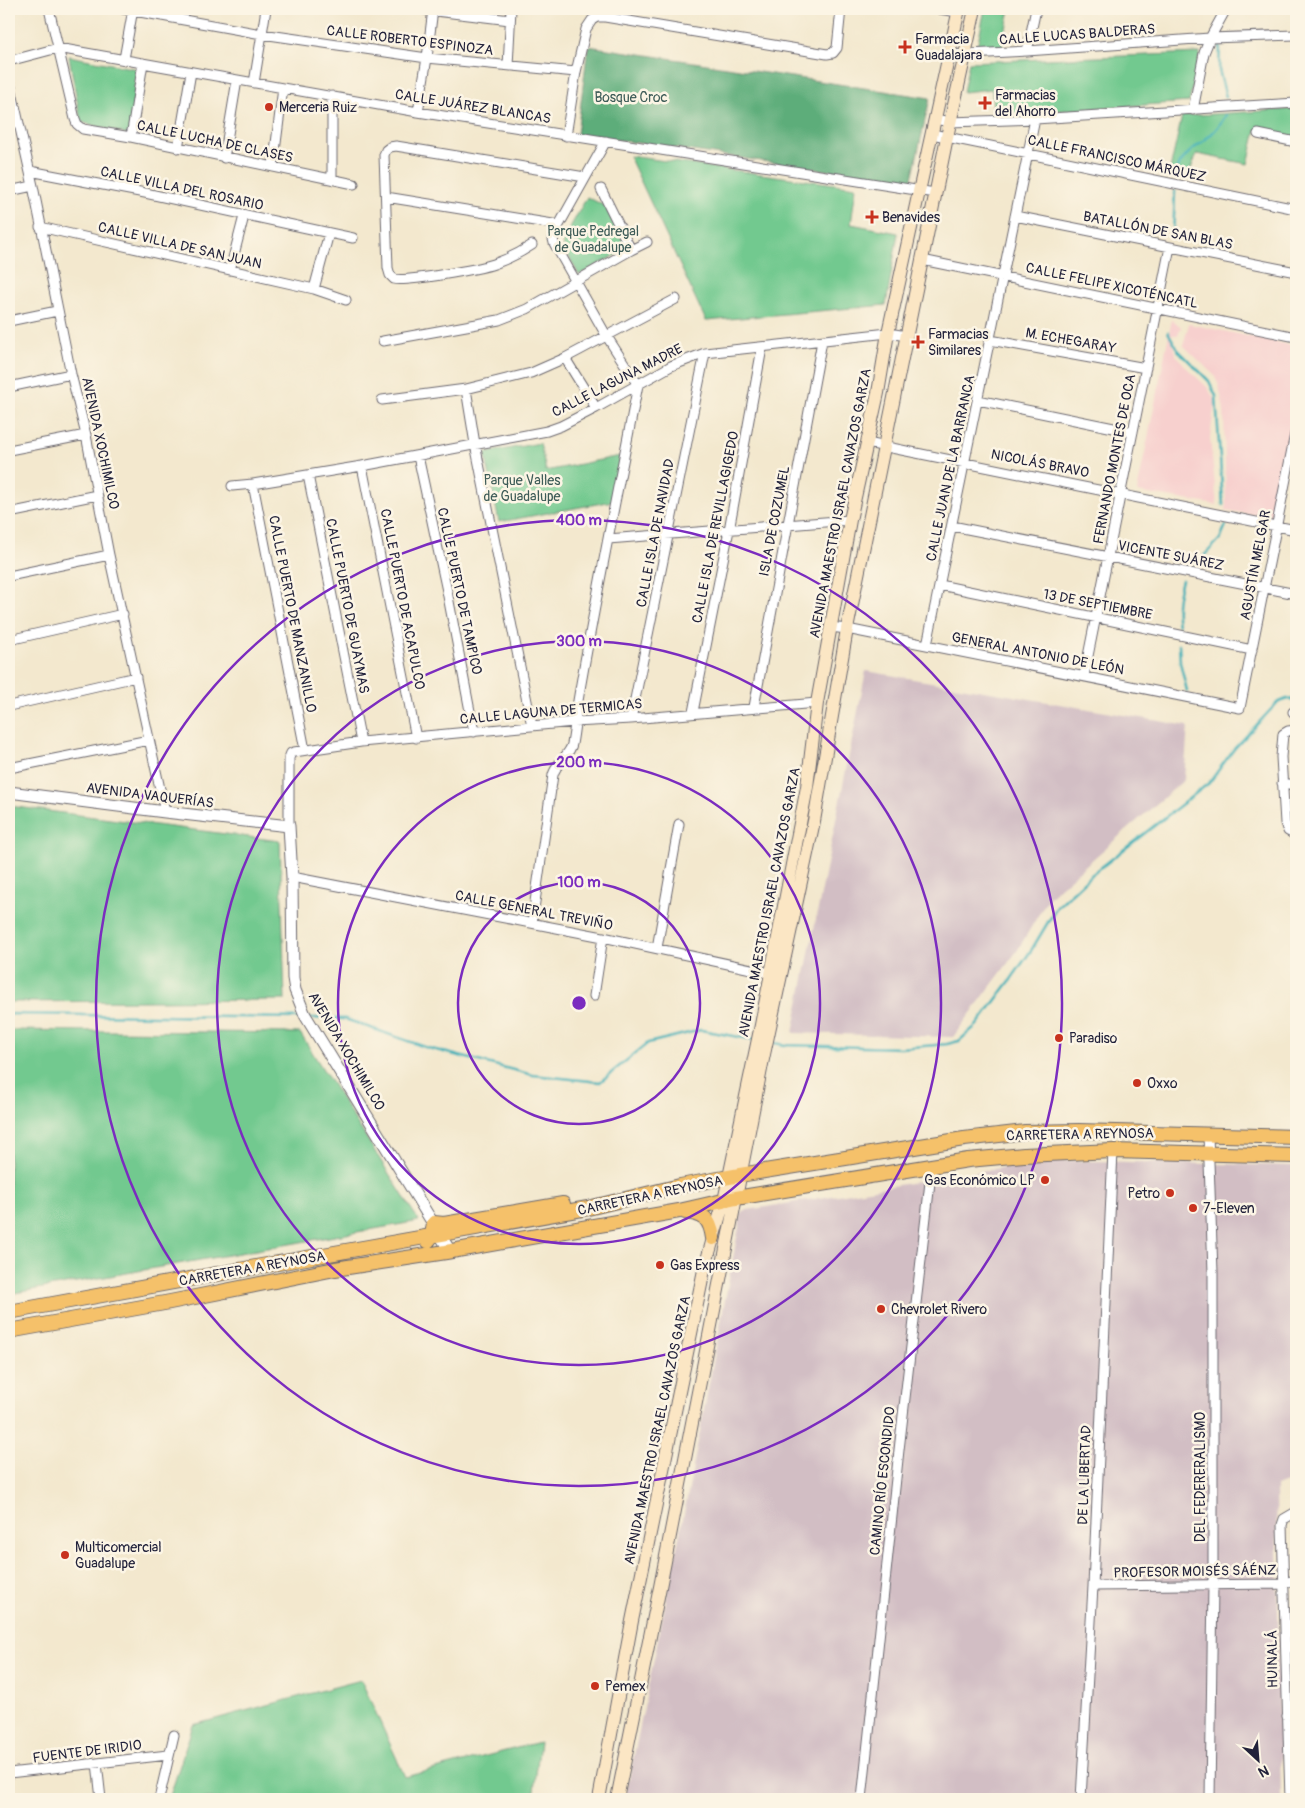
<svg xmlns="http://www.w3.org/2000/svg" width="1305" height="1808" viewBox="0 0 1305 1808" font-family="Pangolin,sans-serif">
  <rect width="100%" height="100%" fill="#fcf5e5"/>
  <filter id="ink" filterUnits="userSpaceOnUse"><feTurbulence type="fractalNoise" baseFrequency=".02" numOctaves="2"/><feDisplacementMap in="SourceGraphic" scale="10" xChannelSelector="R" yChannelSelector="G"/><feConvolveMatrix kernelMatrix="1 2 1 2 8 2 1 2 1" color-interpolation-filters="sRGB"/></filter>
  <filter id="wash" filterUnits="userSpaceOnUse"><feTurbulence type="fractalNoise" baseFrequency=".0096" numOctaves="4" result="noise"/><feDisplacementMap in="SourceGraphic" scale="20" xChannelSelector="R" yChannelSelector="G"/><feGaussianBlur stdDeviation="1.12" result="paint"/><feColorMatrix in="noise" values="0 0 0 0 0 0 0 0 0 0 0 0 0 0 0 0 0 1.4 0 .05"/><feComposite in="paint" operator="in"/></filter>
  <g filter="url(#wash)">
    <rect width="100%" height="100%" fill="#f3e8ce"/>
    <!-- built -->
    <path fill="#f7d0ce" d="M 1172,319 L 1181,327 L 1178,335 L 1171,335 L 1175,354 L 1188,369 L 1208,388 L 1215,401 L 1210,438 L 1217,505 L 1137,492 Z
      M 1189,324 L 1296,346 L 1296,399 L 1271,518 L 1226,510 L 1224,410 L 1219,386 L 1214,375 L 1183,345 Z"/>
    <!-- industrial -->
    <path fill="#d2bec4" d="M 866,671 L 1188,726 L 1184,780 L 1049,897 L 1017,951 L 953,1037 L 793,1033 Z
      M 1048,1160 L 1296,1166 L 1296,1479 L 1276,1486 L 1281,1799 L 625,1799 L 687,1499 L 742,1211 Z"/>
    <!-- green -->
    <path fill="#72c98f" stroke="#4a7665" d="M 985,9 L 1010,9 L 1002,48 L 976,51 Z
      M 1200,53 L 1189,102 L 993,115 L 992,89 L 963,92 L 969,62 Z
      M 69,56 L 137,69 L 129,135 L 81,122 Z
      M 1296,109 L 1296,137 L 1256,130 L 1248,164 L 1197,154 L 1187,178 L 1169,174 L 1182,116 Z
      M 629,156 L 856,187 L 851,224 L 898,233 L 886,305 L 706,321 Z
      M 587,197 L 605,206 L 627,249 L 579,275 L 564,248 L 563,240 Z
      M 540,443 L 546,471 L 620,456 L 613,501 L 499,522 L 485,453 Z
      M 9,806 L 280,841 L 285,1000 L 9,1002 Z
      M 9,1030 L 300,1033 L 419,1221 L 9,1294 Z
      M 361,1680 L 405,1777 L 540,1742 L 533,1799 L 169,1799 L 193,1725 Z"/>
    <!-- forest -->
    <path fill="#5dad7a" stroke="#40685a" d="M 588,46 L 930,98 L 911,183 L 577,134 Z"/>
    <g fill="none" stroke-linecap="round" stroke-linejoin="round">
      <!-- stream -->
      <path stroke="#3fb0b8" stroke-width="2.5" d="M 1220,46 L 1219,70 L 1226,97
        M 1175,173 C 1186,148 1201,147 1217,128 C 1221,124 1223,119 1226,115
        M 1173,238 L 1175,191
        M 1168,332 L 1178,350 L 1209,381 L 1216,396 L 1223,505
        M 1196,564 L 1220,539 L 1226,525
        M 1178,625 C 1175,609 1177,596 1182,580
        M 1179,644 L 1180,662 L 1187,691
        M 9,1014 L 302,1018
        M 310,1018 L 345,1019 L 428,1048 L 533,1075 L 600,1082 L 648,1043 L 701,1030 L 755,1040
        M 770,1042 L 785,1045 L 901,1048 L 947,1044 L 959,1041 L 977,1025 L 1010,981 L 1032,949 L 1057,907 L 1090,876 L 1209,783 L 1234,749 L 1277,703 L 1287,699 L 1296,700"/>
    </g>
  </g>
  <g filter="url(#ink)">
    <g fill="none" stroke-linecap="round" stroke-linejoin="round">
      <!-- minor casing -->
      <g stroke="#6b676e" stroke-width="11">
        <path id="minor" d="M 49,9 L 75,119 L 77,124 L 83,129 L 131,137 L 354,184
          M 123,9 L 262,34 L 427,58 L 576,72
          M 419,9 L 510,20
          M 939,9 L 958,12
          M 1027,51 L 1036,9
          M 949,55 L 1027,51 L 1210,38 L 1296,35
          M 124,59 L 133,9
          M 9,61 L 58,48 L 418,112 L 935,193
          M 508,66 L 511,9
          M 9,79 L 33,186 L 71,374 L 86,435 L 109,555 L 165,812
          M 254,83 L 266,9
          M 1193,110 L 1204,53 L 1210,38 L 1226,9
          M 418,112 L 427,58 L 433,9
          M 935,119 L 950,122 L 1035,119 L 1296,103
          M 932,134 L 1296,209
          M 1258,134 L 1296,142
          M 566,136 L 576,72 L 586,29 L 592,20 L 597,17 L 605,17 L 827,54 L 833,53 L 837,48 L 841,9
          M 131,137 L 143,63
          M 178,148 L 191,72
          M 224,158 L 237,80
          M 273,167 L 283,88
          M 30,171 L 145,193 L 353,238
          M 332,179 L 332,96
          M 601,189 L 631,250
          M 9,191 L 33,186
          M 386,197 L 559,225
          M 1015,216 L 1296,272
          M 40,227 L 314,289 L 346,300
          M 532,245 C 520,253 508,259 494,264 C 479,269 407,282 394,279 L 390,275 L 388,268 L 384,155 L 386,150 L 390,147 L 396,146 L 585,177
          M 922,260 L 1296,337
          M 230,270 L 244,216
          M 314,289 L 329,233
          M 9,321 L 57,311
          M 990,340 L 1146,368
          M 383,341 L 499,320 L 527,309 L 631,250 L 647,242
          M 565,358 L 596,408
          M 9,387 L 71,374
          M 466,389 L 475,444 L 532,726
          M 382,400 L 466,389 L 531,373 L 565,358 L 676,299
          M 978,400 L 1133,432
          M 867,443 L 1296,530
          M 9,450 L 86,435
          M 418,456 L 447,591 L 474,732
          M 362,466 L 416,738
          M 308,475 L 361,742
          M 253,484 L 305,750
          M 232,486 L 253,484 L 362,466 L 547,431 L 561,426 L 596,408 L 671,366 L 705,353 L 888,333 L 907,336
          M 9,513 L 97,495
          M 952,526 L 1296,594
          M 608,539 L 850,520
          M 9,576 L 109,555
          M 940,585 L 1252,650
          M 830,627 L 847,629 L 1240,708 L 1296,429
          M 9,640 L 123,614
          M 927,645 L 1035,119
          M 1084,676 L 1170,247
          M 9,706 L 136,677
          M 754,707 L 822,341
          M 693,712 L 729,530 L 762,348
          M 1293,712 L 1296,713
          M 631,719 L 705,353
          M 1296,730 L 1288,731 L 1283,734 L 1281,757 L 1285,823 L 1288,831 L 1296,835
          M 9,768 L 149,740
          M 1282,783 L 1296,785
          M 289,826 L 289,758 L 291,753 L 294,752 L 361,742 L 574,722 L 631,719 L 817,703
          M 292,877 L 603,937 L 770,973
          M 532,923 L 553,775 C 557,761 570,755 572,744 C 575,728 576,711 579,695 C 597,591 618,488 638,385 L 606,335 L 554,243 L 553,239 L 559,225 L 606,141
          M 657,948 L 679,824
          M 594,996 L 603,937
          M 1208,1135 L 1213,1272 L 1213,1584 L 1210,1799
          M 1093,1586 L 1284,1584 L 1296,1579
          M 1286,1649 L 1296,1645
          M 1287,1716 L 1296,1713
          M 97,1763 L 101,1799
          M 9,1773 L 168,1755
          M 159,1799 L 174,1735
          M 862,1799 L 899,1450 L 932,1165
          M 1081,1799 L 1093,1586 L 1113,1151
          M 1290,1799 L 1282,1525 L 1284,1519 L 1296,1512"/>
      </g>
      <!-- tertiary casing -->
      <g stroke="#6b676e" stroke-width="13">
        <path id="tertiary" d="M 9,792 L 165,812 L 289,826 L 292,877 L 293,978 L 295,990 L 305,1015 L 450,1251"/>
      </g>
      <!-- secondary casing -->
      <g stroke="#6b676e" stroke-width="14">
        <path id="secondary" d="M 599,1799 L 632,1621 L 704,1270 L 724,1201 L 761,1025 L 807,787 L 817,703 L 850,520 L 878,393 L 888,333 L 959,9
          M 617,1799 L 660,1587 L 763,1059 L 814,821 L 847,629 L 947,137 L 975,9"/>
      </g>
      <!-- primary casing -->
      <g stroke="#6b676e" stroke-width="16">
        <path id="primary" d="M 685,1212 C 704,1214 710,1218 713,1238
          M 428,1241 L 432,1236 L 434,1223 L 444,1224 L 563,1204
          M 9,1312 L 261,1266 L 588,1208 L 680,1186 L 740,1175 L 964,1139 L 1025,1132 L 1079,1131 L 1296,1137
          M 9,1331 L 170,1302 L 335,1269 L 446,1252 L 679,1211 L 736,1198 L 968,1160 L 1024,1155 L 1113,1151 L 1296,1156"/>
      </g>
      <!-- minor -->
      <use href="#minor" stroke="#fff" stroke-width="9"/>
      <!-- tertiary -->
      <use href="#tertiary" stroke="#fff" stroke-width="11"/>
      <!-- secondary -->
      <use href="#secondary" stroke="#fbe6c4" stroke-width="12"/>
      <!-- primary -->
      <use href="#primary" stroke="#f5c16b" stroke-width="14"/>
    </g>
  </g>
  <!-- distance rings -->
  <g fill="none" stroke="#7b2cbf" stroke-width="2.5">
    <circle cx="579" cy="1003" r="121"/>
    <circle cx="579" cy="1003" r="241"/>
    <circle cx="579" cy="1003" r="362"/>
    <circle cx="579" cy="1003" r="483"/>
  </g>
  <!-- markers -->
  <g fill="#c8321e" stroke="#fcf5e5" stroke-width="2">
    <path d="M902.5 39.5h5v5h5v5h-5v5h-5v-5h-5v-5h5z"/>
    <path d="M982.5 95.5h5v5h5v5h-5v5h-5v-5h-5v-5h5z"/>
    <circle cx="269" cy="107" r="5"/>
    <path d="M869.5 209.5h5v5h5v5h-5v5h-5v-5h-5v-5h5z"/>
    <path d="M915.5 334.5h5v5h5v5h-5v5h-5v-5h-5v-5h5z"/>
    <circle cx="1059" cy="1038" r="5"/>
    <circle cx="1137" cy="1083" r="5"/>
    <circle cx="1045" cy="1180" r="5"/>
    <circle cx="1170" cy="1193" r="5"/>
    <circle cx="1193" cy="1208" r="5"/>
    <circle cx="660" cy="1265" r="5"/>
    <circle cx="881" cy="1309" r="5"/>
    <circle cx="65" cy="1555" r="5"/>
    <circle cx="595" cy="1686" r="5"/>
  </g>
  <g text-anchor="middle" stroke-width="5" stroke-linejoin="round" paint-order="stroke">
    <!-- street labels -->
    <g font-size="14" fill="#22223b" stroke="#fcf5e5">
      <text transform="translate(1077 34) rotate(-4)" y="5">CALLE LUCAS BALDERAS</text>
      <text transform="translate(410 40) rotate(7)" y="5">CALLE ROBERTO ESPINOZA</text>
      <text transform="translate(473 106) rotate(9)" y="5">CALLE JUÁREZ BLANCAS</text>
      <text transform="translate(215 141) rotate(12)" y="5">CALLE LUCHA DE CLASES</text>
      <text transform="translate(1117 158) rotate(12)" y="5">CALLE FRANCISCO MÁRQUEZ</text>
      <text transform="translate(182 188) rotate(12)" y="5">CALLE VILLA DEL ROSARIO</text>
      <text transform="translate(1158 230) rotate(11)" y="5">BATALLÓN DE SAN BLAS</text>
      <text transform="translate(180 245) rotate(13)" y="5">CALLE VILLA DE SAN JUAN</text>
      <text transform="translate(1112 285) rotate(12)" y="5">CALLE FELIPE XICOTÉNCATL</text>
      <text transform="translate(1071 340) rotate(10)" y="5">M. ECHEGARAY</text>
      <text transform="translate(617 380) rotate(-27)" y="5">CALLE LAGUNA MADRE</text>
      <text transform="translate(101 443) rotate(78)" y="5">AVENIDA XOCHIMILCO</text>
      <text transform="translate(1114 459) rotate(-79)" y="5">FERNANDO MONTES DE OCA</text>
      <text transform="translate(1040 463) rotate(11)" y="5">NICOLÁS BRAVO</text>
      <text transform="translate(950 468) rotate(-78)" y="5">CALLE JUAN DE LA BARRANCA</text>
      <text transform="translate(840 503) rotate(-79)" y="5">AVENIDA MAESTRO ISRAEL CAVAZOS GARZA</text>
      <text transform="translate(774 521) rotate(-79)" y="5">ISLA DE COZUMEL</text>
      <text transform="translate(715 527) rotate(-79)" y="5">CALLE ISLA DE REVILLAGIGEDO</text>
      <text transform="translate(655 533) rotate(-79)" y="5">CALLE ISLA DE NAVIDAD</text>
      <text transform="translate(1171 555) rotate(11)" y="5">VICENTE SUÁREZ</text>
      <text transform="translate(1255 565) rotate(-79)" y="5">AGUSTÍN MELGAR</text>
      <text transform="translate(460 591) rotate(78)" y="5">CALLE PUERTO DE TAMPICO</text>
      <text transform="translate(403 599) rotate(79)" y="5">CALLE PUERTO DE ACAPULCO</text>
      <text transform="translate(1098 604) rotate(11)" y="5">13 DE SEPTIEMBRE</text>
      <text transform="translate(348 606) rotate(79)" y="5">CALLE PUERTO DE GUAYMAS</text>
      <text transform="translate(293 614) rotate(79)" y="5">CALLE PUERTO DE MANZANILLO</text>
      <text transform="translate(1038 653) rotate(11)" y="5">GENERAL ANTONIO DE LEÓN</text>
      <text transform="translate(551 711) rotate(-5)" y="5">CALLE LAGUNA DE TERMICAS</text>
      <text transform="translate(150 795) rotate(7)" y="5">AVENIDA VAQUERÍAS</text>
      <text transform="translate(769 902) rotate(-79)" y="5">AVENIDA MAESTRO ISRAEL CAVAZOS GARZA</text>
      <text transform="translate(534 910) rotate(11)" y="5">CALLE GENERAL TREVIÑO</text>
      <text transform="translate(347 1051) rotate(59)" y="5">AVENIDA XOCHIMILCO</text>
      <text transform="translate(1080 1134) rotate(-1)" y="5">CARRETERA A REYNOSA</text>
      <text transform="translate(650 1195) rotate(-12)" y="5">CARRETERA A REYNOSA</text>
      <text transform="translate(252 1268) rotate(-10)" y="5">CARRETERA A REYNOSA</text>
      <text transform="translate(657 1430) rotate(-78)" y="5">AVENIDA MAESTRO ISRAEL CAVAZOS GARZA</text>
      <text transform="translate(1084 1475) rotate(-88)" y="5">DE LA LIBERTAD</text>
      <text transform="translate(1200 1477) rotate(-90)" y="5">DEL FEDERERALISMO</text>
      <text transform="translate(882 1481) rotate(-84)" y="5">CAMINO RÍO ESCONDIDO</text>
      <text transform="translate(1195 1571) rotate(-1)" y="5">PROFESOR MOISÉS SÁÉNZ</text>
      <text transform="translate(1272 1659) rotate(-91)" y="5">HUINALÁ</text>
      <text transform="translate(87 1751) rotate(-7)" y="5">FUENTE DE IRIDIO</text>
    </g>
    <!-- poi labels -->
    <g font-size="14" fill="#22223b" stroke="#fcf5e5" text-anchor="start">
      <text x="915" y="44">Farmacia<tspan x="915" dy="16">Guadalajara</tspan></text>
      <text x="995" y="100">Farmacias<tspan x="995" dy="16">del Ahorro</tspan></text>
      <text x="279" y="112">Merceria Ruiz</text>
      <text x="882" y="222">Benavides</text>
      <text x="928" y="339">Farmacias<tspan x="928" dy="16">Similares</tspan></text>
      <text x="1069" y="1043">Paradiso</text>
      <text x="1147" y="1088">Oxxo</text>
      <text x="1035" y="1185" text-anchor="end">Gas Económico LP</text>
      <text x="1160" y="1198" text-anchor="end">Petro</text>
      <text x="1203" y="1213">7-Eleven</text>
      <text x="670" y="1270">Gas Express</text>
      <text x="891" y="1314">Chevrolet Rivero</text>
      <text x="75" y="1552">Multicomercial<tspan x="75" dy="16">Guadalupe</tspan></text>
      <text x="605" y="1691">Pemex</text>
    </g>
    <!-- park labels -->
    <g font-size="14" fill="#3e5c58" stroke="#fcf5e5">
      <text x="631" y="102">Bosque Croc</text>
      <text x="593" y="236">Parque Pedregal<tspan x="593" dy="16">de Guadalupe</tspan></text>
      <text x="522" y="485">Parque Valles<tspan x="522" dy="16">de Guadalupe</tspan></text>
    </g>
  </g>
  <circle cx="579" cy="1003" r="8" fill="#7b2cbf" stroke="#fcf5e5" stroke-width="2.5"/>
  <g font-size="15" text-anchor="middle" font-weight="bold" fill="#7b2cbf" stroke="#fcf5e5" stroke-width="5" stroke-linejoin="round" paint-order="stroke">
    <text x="579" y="525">400 m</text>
    <text x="579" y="646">300 m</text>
    <text x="579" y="767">200 m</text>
    <text x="579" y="887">100 m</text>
  </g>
  <!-- margin -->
  <rect width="1305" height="1808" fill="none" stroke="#fcf5e5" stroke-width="30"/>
  <!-- north arrow -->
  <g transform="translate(1258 1760) rotate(154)" stroke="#fcf5e5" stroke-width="4" paint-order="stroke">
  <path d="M0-4L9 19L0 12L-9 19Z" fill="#22223b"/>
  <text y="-8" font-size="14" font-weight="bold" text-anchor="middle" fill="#22223b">N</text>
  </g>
</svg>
